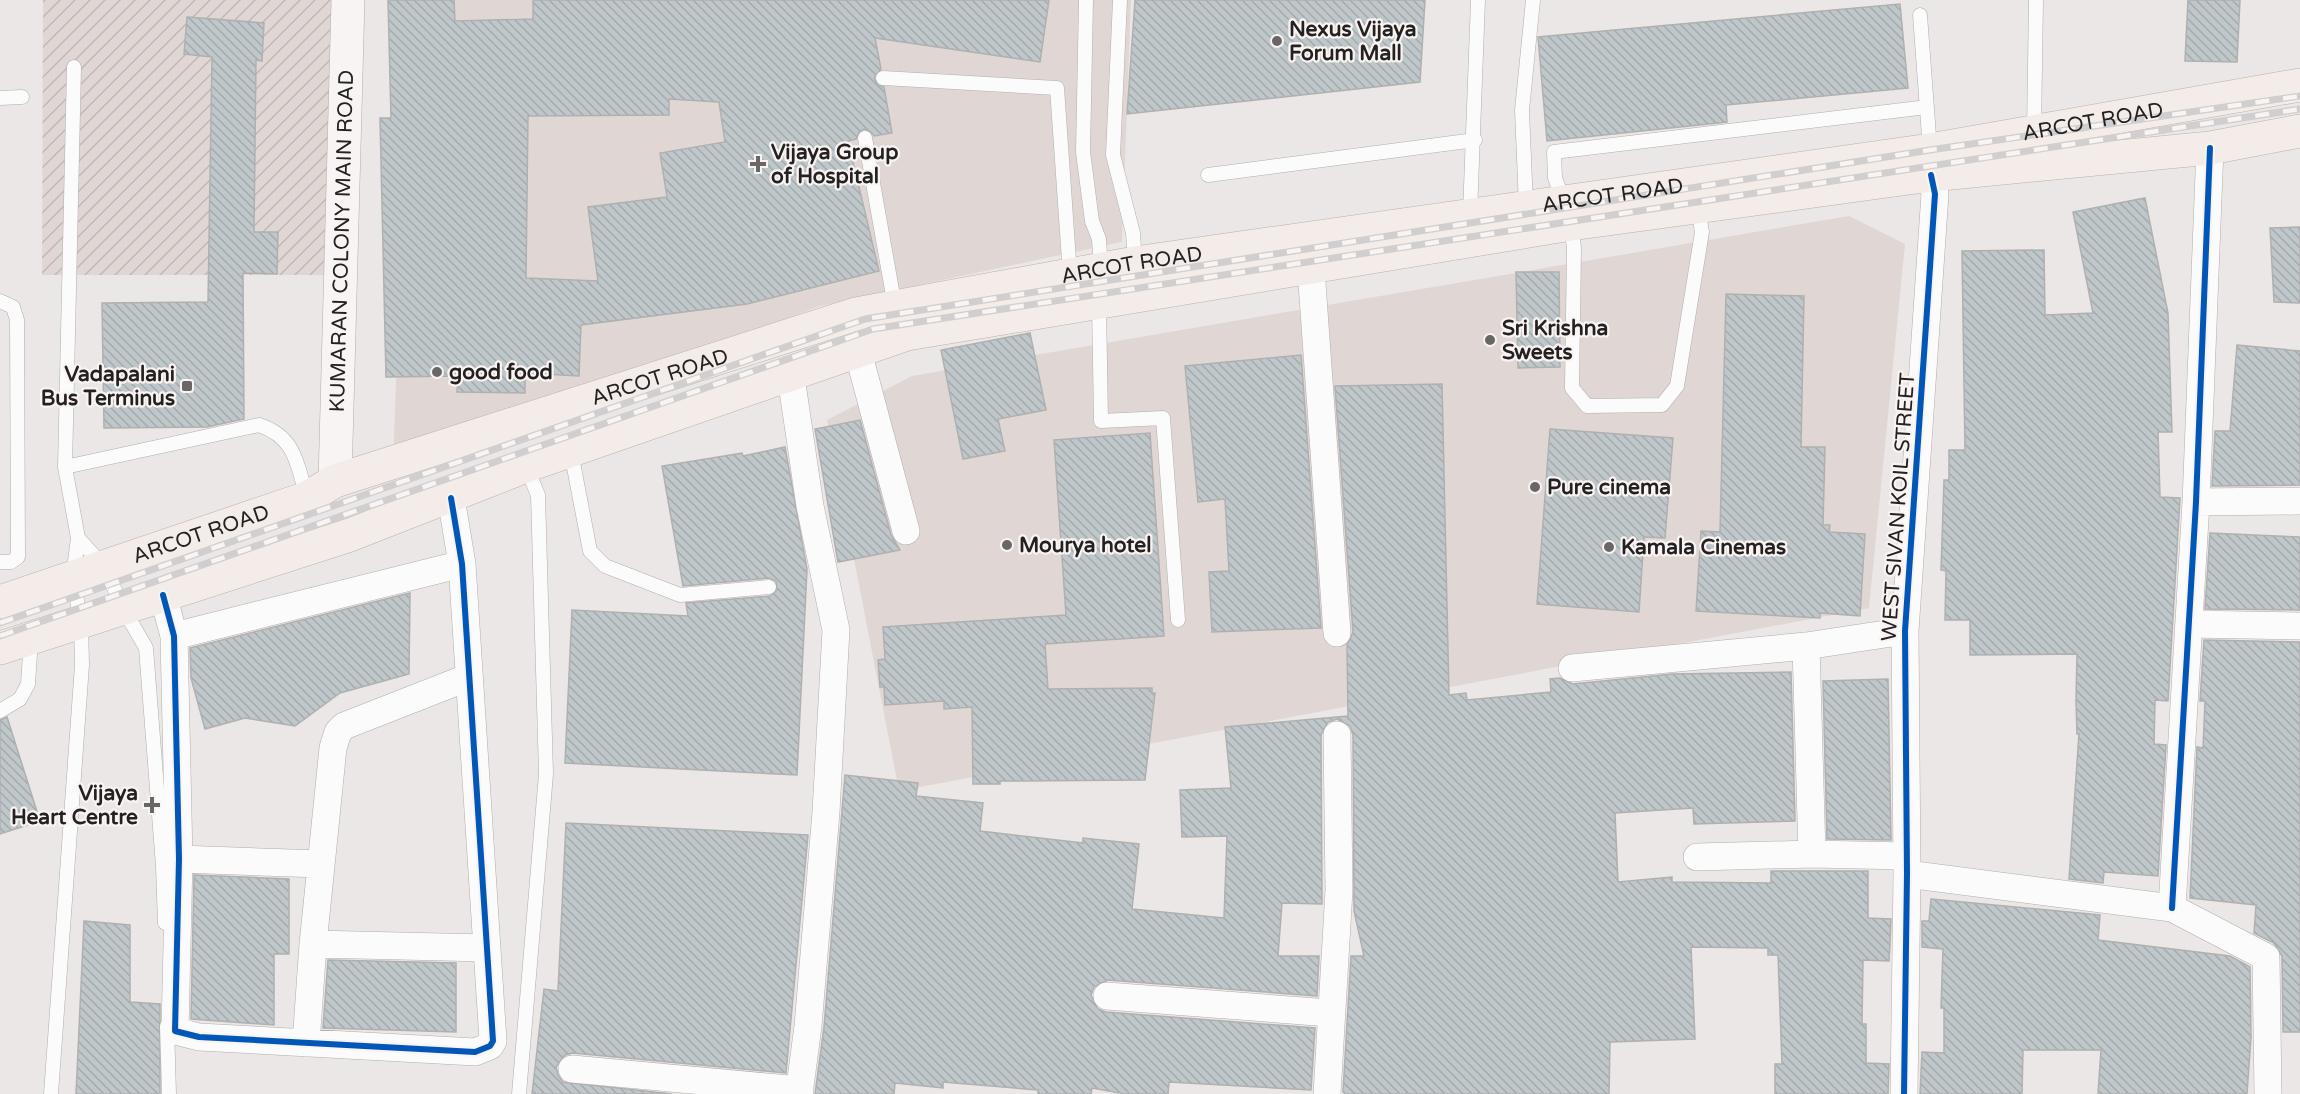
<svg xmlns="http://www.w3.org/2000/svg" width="2300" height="1094" viewBox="0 0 2300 1094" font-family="'Varela Round',sans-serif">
  <defs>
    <pattern id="industrial-furrows" width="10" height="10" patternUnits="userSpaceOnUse" patternTransform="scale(1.5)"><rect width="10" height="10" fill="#e0d7d5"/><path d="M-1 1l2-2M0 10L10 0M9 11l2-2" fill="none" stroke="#c0b8b7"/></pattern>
    <pattern id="building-back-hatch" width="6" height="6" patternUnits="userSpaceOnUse" patternTransform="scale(1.5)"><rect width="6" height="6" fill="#bfc7ca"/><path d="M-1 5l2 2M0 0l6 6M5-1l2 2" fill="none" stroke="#a4abad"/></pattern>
  </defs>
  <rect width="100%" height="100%" fill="#eae7e6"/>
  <!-- built -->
  <path fill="#e0d7d5" d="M 409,0 L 1131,0 L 1122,242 L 820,306 L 393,467 Z
    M 1849,216 L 1905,244 L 1869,608 L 899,791 L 827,420 L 912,376 Z"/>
  <!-- industrial -->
  <path fill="url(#industrial-furrows)" d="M 43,0 L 346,0 L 336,275 L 42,275 Z"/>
  <!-- building -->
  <path fill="url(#building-back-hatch)" stroke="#b0b0b0" stroke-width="1.5" fill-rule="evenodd" d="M 388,0 L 454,0 L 455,21 L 533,19 L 533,0 L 1049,0 L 1040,62 L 875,38 L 881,69 L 874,78 L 878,85 L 884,87 L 892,133 L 874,136 L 871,132 L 864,129 L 859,132 L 856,139 L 848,141 L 879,271 L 747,304 L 581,325 L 579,376 L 525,373 L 525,393 L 457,392 L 458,376 L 386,377 L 380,118 L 391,118 ZM 669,99 L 719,102 L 725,142 L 660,153 L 667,197 L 588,207 L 598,281 L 526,278 L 528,116 L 669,115 Z
    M 1135,0 L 1425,0 L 1420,82 L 1127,114 Z
    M 2188,0 L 2240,0 L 2237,62 L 2185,61 Z
    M 1900,4 L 1908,88 L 1726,105 L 1727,122 L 1547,141 L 1538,37 Z
    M 187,17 L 264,23 L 262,61 L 256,60 L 254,232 L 278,232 L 277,274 L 243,273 L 244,419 L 207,427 L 104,428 L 102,303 L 208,302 L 212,57 L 184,54 Z
    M 2145,198 L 2168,313 L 2172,432 L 2158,432 L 2160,497 L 2180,498 L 2168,701 L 2155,700 L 2154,744 L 2166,745 L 2158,876 L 2104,872 L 2103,883 L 2069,879 L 2079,734 L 2077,734 L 2076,701 L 2077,654 L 1970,655 L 1970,620 L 1945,620 L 1946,571 L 1941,570 L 1944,480 L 1949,480 L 1949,450 L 1965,450 L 1962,251 L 2044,250 L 2045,315 L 2093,313 L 2073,212 Z
    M 2300,227 L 2300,303 L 2274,302 L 2270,228 Z
    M 1516,272 L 1559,272 L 1560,367 L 1518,368 Z
    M 1726,294 L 1804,296 L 1801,447 L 1825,447 L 1823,525 L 1830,525 L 1829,532 L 1865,534 L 1860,616 L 1820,613 L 1820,618 L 1696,611 L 1701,531 L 1720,532 Z
    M 1030,333 L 1046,410 L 998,419 L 1005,451 L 963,459 L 941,350 Z
    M 2237,345 L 2300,351 L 2300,485 L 2212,486 L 2215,431 L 2230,431 Z
    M 1301,355 L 1321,628 L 1212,632 L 1209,572 L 1229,571 L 1225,499 L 1198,502 L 1185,366 Z
    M 1442,384 L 1449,695 L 1466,693 L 1467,700 L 1551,692 L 1550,679 L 1560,678 L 1573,684 L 1672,674 L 1791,672 L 1795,821 L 1694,824 L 1693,808 L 1615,813 L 1618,882 L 1672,877 L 1672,882 L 1771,883 L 1771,871 L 1868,871 L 1868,918 L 1891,919 L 1890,944 L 1889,961 L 1863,960 L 1862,1024 L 1866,1024 L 1866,1063 L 1889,1064 L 1888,1094 L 1775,1094 L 1775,1064 L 1782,1064 L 1778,955 L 1768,955 L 1768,948 L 1691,947 L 1695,1039 L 1610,1042 L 1609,1094 L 1346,1094 L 1343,1092 L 1351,956 L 1364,956 L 1354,911 L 1353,735 L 1350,726 L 1337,719 L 1328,722 L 1321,735 L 1322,904 L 1282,903 L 1278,956 L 1319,956 L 1317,996 L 1108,980 L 1094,987 L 1091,995 L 1098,1009 L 1106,1012 L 1315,1028 L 1311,1090 L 1169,1082 L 1168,1094 L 1125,1094 L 1092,1088 L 1091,1094 L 1038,1094 L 1038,1090 L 943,1082 L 943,1088 L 895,1083 L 894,1094 L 815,1094 L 824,1027 L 845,775 L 918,783 L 916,796 L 983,803 L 980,831 L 1083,843 L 1083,838 L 1139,844 L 1132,909 L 1224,918 L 1227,836 L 1182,837 L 1180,790 L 1231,788 L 1225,727 L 1348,716 L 1347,645 L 1353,632 L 1335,386 Z
    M 860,420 L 891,535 L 900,550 L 838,562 L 815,429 Z
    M 1550,429 L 1673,438 L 1665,538 L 1644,537 L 1639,612 L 1537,604 Z
    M 1150,433 L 1164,636 L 1045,644 L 1048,689 L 1152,688 L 1152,693 L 1155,693 L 1145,780 L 1000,781 L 1000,784 L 973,784 L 972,707 L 944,709 L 944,701 L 885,705 L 884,687 L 880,687 L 878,660 L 885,659 L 883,627 L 1066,615 L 1054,440 Z
    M 785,447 L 807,569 L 797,775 L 565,763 L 572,610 L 688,616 L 686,603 L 770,596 L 777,590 L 776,581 L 769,578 L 683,586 L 662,466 L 742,453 L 743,456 Z
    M 2210,533 L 2300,537 L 2300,610 L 2205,609 Z
    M 410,593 L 409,674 L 340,693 L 295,726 L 245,718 L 205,729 L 191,678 L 190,648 Z
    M 2204,640 L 2300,642 L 2300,1032 L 2283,1032 L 2282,956 L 2274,943 L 2254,933 L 2256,905 L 2190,898 L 2197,747 L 2203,748 L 2205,701 L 2200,701 Z
    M 1888,679 L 1891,840 L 1827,839 L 1823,681 Z
    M 7,717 L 40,821 L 0,834 L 0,720 Z
    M 566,823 L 808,835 L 786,1073 L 573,1053 L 565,1055 L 556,1067 L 558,1075 L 563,1082 L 672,1094 L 532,1094 L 544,989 L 558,991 Z
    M 194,875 L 289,879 L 289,954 L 274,954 L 274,1025 L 191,1019 Z
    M 1931,899 L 2100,915 L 2098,940 L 2230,956 L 2250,967 L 2251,1037 L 2247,1094 L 2098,1094 L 2101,1050 L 2023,1050 L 2022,1094 L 1920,1094 L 1922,1052 L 1944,1053 L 1944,1008 L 1941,1008 L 1943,949 L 1922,947 L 1922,921 L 1929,921 Z
    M 84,921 L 130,925 L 130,1002 L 160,1004 L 160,1094 L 76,1094 Z
    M 328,960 L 456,963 L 456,1032 L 323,1028 Z"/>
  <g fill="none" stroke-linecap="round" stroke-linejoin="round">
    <!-- lane casing -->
    <g stroke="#b0aead" stroke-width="15">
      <path id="lane" d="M 1086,0 L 1083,152 L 1092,221 L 1099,239 L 1101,269
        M 1120,0 L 1113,155 L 1133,233 L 1135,263
        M 1920,15 L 1930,150
        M 883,78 L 1057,88 L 1070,275
        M 0,98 L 22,97
        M 2034,133 L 2036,0
        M 865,138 L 895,307
        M 1208,175 L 1475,140
        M 1564,202 L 1555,178 L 1554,152 L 1927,107
        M 1526,206 L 1522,110 L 1533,0
        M 1470,214 L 1478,0
        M 1571,224 L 1574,248 L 1572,388 L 1587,406 L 1662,405 L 1677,386 L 1702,232 L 1698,209
        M 0,301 L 13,307 L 17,320 L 18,557 L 11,562 L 0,562
        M 1099,304 L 1101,421 L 1163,418 L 1178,620
        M 571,452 L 590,551 L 605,566 L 680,595 L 769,587
        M 65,467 L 259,425 C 296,437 297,465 307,497
        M 78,538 L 105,568 L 124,610 L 146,648 L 163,866 L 165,923
        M 0,711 L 20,699 L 28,684 L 31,639
        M 167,1026 L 169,1094
        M 51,1094 L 82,665 L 81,623 L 73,577 L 78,538 L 65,467 L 74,67
        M 519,1094 L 546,774 L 538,495 L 526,466"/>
    </g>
    <!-- street casing -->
    <g stroke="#b0aead" stroke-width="28">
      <path id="street" d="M 1311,269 L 1337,633
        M 858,352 L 906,531
        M 791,377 L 810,506 L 836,630 L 826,812 L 808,1026 L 799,1094
        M 2196,502 L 2300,501
        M 163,595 L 174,636 L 179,859 L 175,1031 L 199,1037 L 475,1052 L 490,1046 L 493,1041 L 462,564 L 451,498
        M 2189,624 L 2300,626
        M 174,636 L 462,564
        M 1806,646 L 1812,854
        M 1572,668 L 1806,646 L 1905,631
        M 469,677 L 344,726 L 338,732 L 333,748 L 313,944 L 487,948
        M 1697,857 L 1812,854 L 1906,856
        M 179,859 L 321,864
        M 1907,874 L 2172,908 L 2266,957 L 2268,1094
        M 2172,908 L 2196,502 L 2210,148
        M 1107,996 L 1330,1013
        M 306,1043 L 313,944
        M 572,1069 L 800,1090
        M 1327,1094 L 1339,890 L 1337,735
        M 1904,1094 L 1907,874 L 1905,631 L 1935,194 L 1931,175"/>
    </g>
    <!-- secondary casing -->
    <g stroke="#b0aead" stroke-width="34">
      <g id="secondary">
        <path id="s1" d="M 335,481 L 348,0"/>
      </g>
    </g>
    <!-- primary casing -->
    <g stroke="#bcafaa" stroke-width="34">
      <g id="primary">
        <path id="s2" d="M 0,602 L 307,498 L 335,481 L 856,314 L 1135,263 L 1930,150 L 2300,85"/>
        <path d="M 0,648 L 350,535 L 526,466 L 907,334 L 1571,224 L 1931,175 L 2210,148 L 2300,131"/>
      </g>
    </g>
    <!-- lane -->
    <use href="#lane" stroke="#fcfbfb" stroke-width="14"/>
    <!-- street -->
    <use href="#street" stroke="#fcfbfb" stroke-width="27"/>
    <!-- secondary -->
    <use href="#secondary" stroke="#f8f4f3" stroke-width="33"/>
    <!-- primary -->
    <use href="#primary" stroke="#f3ece9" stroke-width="33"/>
    <!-- rail casing -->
    <g stroke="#d0cece" stroke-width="7">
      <path id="rail" d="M 0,623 L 865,319 L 1930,150 L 2300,96
        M 0,636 L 873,329 L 2300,109"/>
    </g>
    <!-- rail -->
    <use href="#rail" stroke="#f9f3f1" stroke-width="4.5" stroke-dasharray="14" stroke-linecap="butt"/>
    <!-- cycleway casing -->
    <g stroke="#f9f3f1" stroke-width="10">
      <path id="cycleway" d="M 163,595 L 174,636 L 179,859 L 175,1031 L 199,1037 L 475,1052 L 490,1046 L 493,1041 L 462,564 L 451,498
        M 2172,908 L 2196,502 L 2210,148
        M 1904,1094 L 1907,874 L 1905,631 L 1935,194 L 1931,175"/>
    </g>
    <!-- cycleway -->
    <use href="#cycleway" stroke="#0057b8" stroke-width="6"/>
  </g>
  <!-- markers -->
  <g fill="#696666" stroke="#f9f3f1" stroke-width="2">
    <circle cx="1277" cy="41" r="6"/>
    <path d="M755 155h6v6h6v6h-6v6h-6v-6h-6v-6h6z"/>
    <circle cx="1490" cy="340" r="6"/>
    <circle cx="437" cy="372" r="6"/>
    <rect x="181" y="380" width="12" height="12" rx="3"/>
    <circle cx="1535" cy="487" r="6"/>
    <circle cx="1007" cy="545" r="6"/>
    <circle cx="1609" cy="547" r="6"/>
    <path d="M149 796h6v6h6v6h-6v6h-6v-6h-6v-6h6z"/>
  </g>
  <g text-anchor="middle" stroke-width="4.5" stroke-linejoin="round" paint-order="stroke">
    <!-- poi labels -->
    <g font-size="21" font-weight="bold" fill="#232121" stroke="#f9f3f1" text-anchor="start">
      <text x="1289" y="36">Nexus Vijaya<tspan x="1289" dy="24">Forum Mall</tspan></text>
      <text x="771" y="159">Vijaya Group<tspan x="771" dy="24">of Hospital</tspan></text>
      <text x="1502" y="335">Sri Krishna<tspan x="1502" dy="24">Sweets</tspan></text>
      <text x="449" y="379">good food</text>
      <text x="175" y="381" text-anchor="end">Vadapalani<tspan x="175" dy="24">Bus Terminus</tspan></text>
      <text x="1547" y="494">Pure cinema</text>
      <text x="1019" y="552">Mourya hotel</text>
      <text x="1621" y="554">Kamala Cinemas</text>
      <text x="138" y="800" text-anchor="end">Vijaya<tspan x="138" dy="24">Heart Centre</tspan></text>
    </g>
    <!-- street labels -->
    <g font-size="21" fill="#232121" stroke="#f9f3f1">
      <text dy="7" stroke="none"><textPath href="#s2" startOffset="2156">ARCOT ROAD</textPath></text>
      <text dy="7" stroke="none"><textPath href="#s2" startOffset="1670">ARCOT ROAD</textPath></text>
      <text dy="7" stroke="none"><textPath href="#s1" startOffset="240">KUMARAN COLONY MAIN ROAD</textPath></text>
      <text dy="7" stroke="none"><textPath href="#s2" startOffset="1184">ARCOT ROAD</textPath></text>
      <text dy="7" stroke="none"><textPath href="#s2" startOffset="698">ARCOT ROAD</textPath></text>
      <text transform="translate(1898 507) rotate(-86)" y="7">WEST SIVAN KOIL STREET</text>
      <text dy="7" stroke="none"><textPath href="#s2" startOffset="212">ARCOT ROAD</textPath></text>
    </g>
  </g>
</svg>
